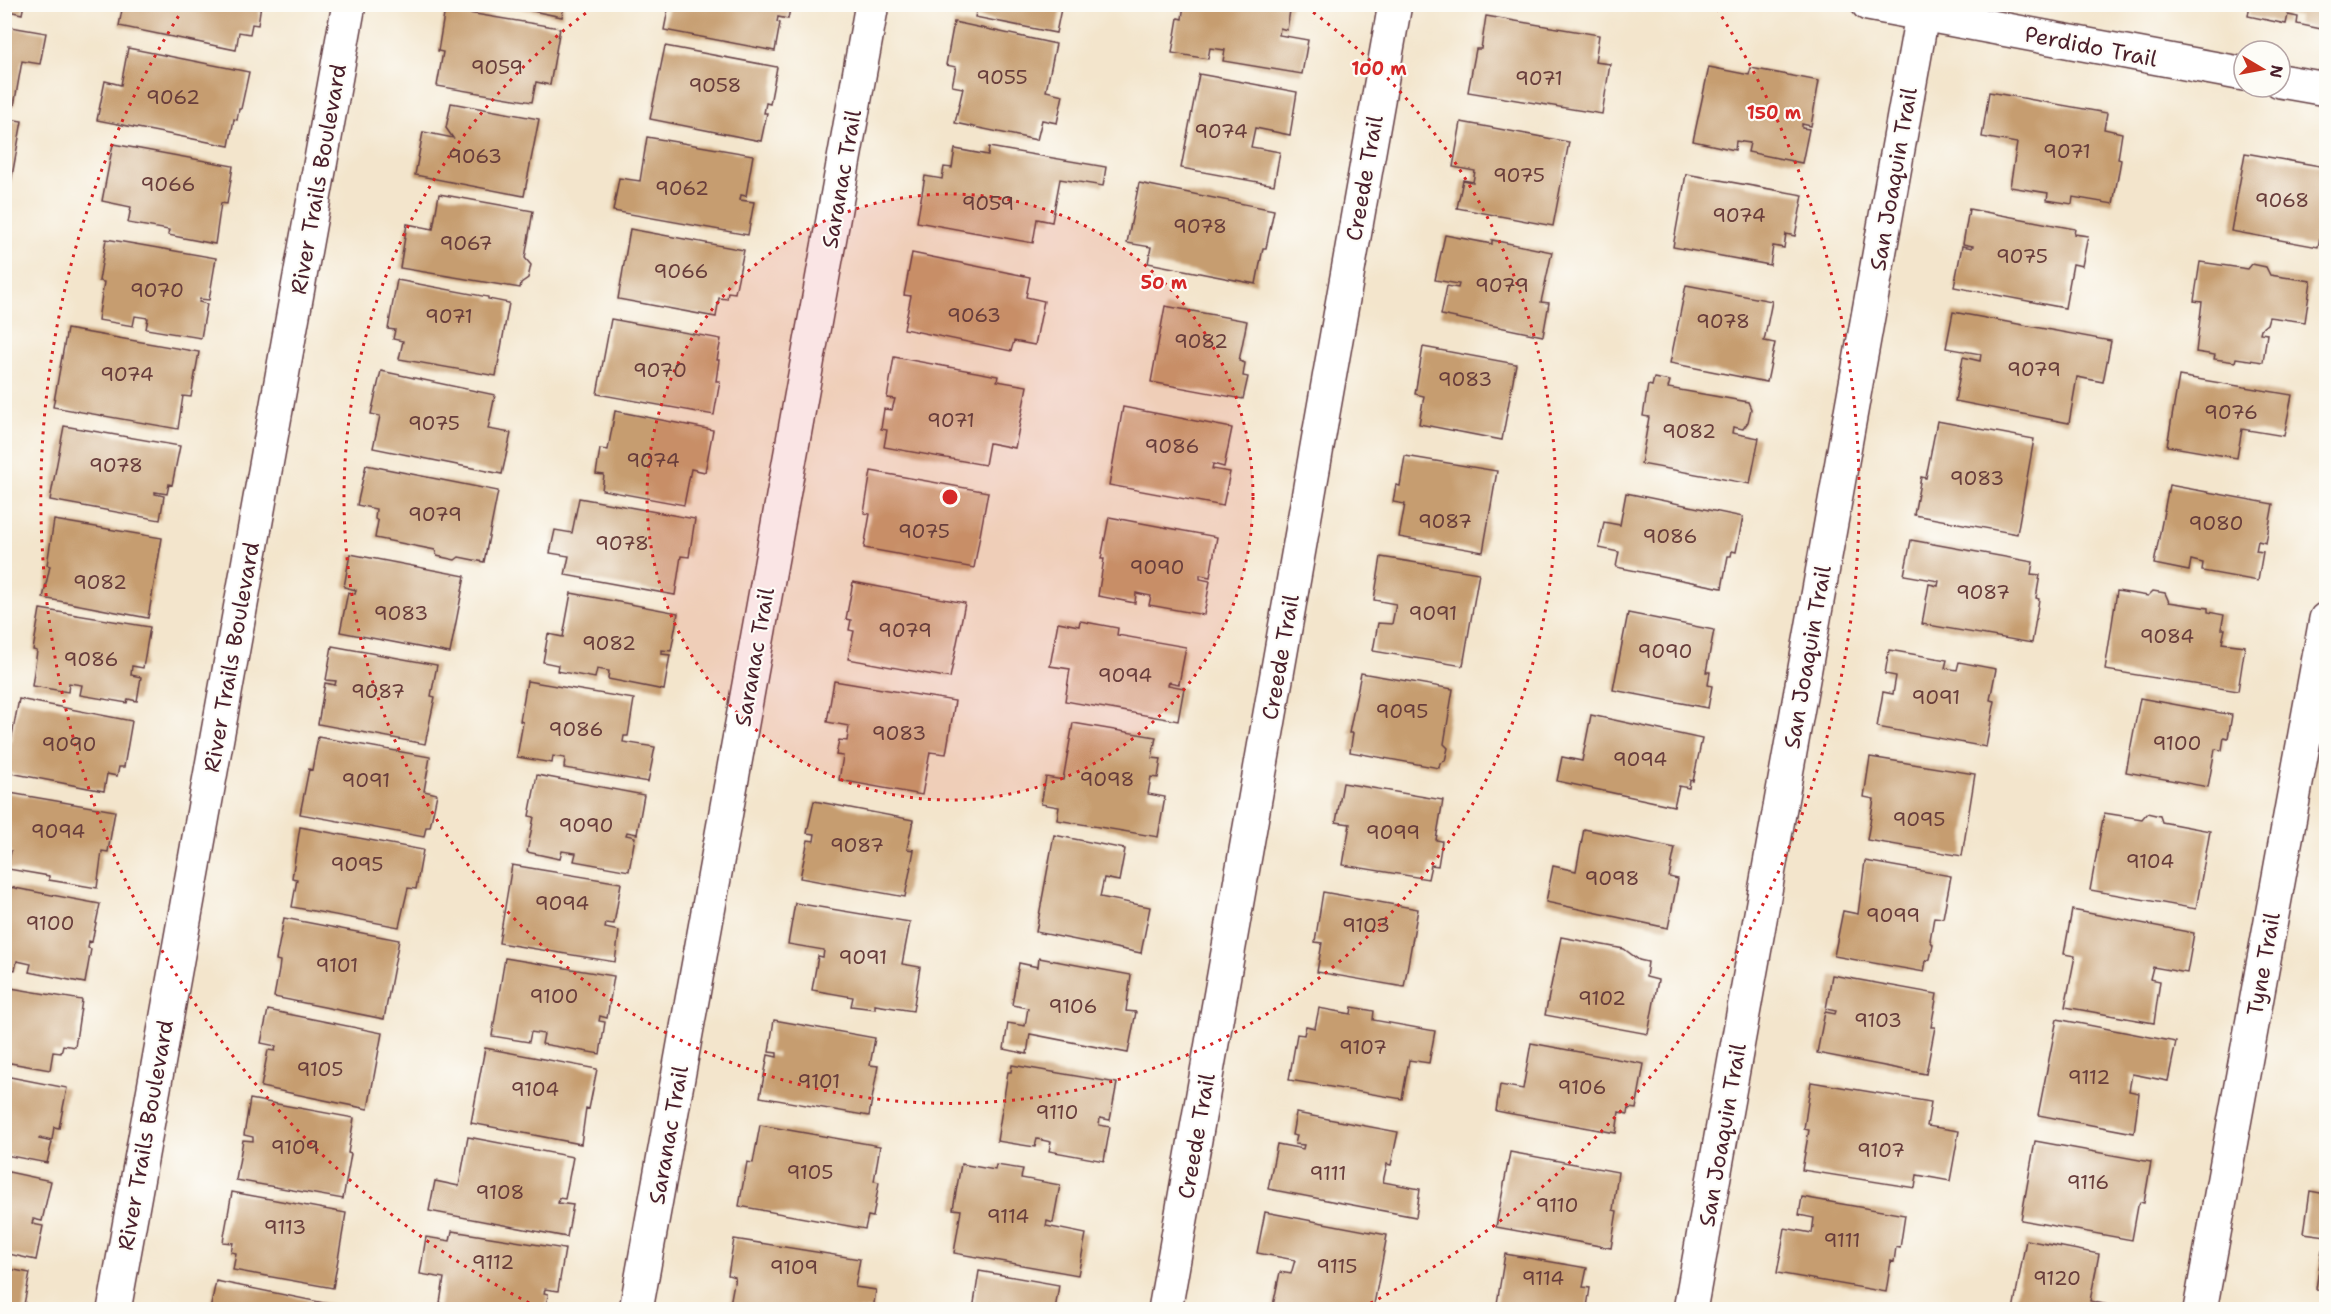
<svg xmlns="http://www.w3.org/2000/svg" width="2331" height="1314" viewBox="0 0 2331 1314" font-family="'Shantell Sans',sans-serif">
  <rect width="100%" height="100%" fill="#fdfcf7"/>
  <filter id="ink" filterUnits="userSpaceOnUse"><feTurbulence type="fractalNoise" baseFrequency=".0167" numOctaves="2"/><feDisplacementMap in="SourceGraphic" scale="12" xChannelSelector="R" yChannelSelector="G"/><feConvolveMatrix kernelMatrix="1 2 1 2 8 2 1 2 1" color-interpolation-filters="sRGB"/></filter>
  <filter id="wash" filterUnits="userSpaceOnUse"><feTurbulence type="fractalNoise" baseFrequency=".008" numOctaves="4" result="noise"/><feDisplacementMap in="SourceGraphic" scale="24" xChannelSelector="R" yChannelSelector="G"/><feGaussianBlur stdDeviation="1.35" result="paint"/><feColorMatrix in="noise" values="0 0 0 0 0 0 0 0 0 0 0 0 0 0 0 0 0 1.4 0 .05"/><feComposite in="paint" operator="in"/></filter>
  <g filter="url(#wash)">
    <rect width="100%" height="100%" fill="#f3e5cc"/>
    <g id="blocks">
      <!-- building -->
      <path fill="#c69d70" d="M 4,4 L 24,4 L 22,14 L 4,10 Z
        M 123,4 L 261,4 L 258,25 L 252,24 L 250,34 L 239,32 L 236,50 L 119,26 Z
        M 498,4 L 564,4 L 562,17 Z
        M 669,4 L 791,4 L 788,19 L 778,17 L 777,22 L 780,23 L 775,51 L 664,30 Z
        M 978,4 L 1062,4 L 1056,33 L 975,17 Z
        M 1184,4 L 1291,4 L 1287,30 L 1280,28 L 1279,35 L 1308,40 L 1302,74 L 1223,61 L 1225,50 L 1210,48 L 1208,59 L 1172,53 L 1178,18 L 1182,19 Z
        M 2250,4 L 2326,4 L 2326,30 L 2297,24 L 2298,17 L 2288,15 L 2286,24 L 2248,16 Z
        M 445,9 L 560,28 L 550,85 L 536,82 L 532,102 L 437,86 L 443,52 L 438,51 Z
        M 1486,16 L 1599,35 L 1595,62 L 1610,64 L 1602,114 L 1468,92 L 1476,49 L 1481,49 Z
        M 954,22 L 1056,44 L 1046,91 L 1063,95 L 1057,123 L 1042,120 L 1037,140 L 955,123 L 963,88 L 952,86 L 956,67 L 946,65 Z
        M 5,26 L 46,33 L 40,64 L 22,61 L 14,106 L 5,104 Z
        M 665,46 L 777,67 L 770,104 L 766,103 L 764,113 L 767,113 L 761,141 L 650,119 Z
        M 128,48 L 249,72 L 241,109 L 239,109 L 237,120 L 234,119 L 229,146 L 97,120 L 105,81 L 121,85 Z
        M 1709,67 L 1749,75 L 1751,68 L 1819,81 L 1811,126 L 1802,124 L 1802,128 L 1809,129 L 1802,163 L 1748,152 L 1750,143 L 1736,141 L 1735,150 L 1693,141 Z
        M 1199,74 L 1297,92 L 1290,135 L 1255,128 L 1251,147 L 1280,152 L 1274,185 L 1181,168 Z
        M 1989,92 L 2107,113 L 2104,129 L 2122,133 L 2118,159 L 2121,160 L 2113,204 L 2073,197 L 2072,204 L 2047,200 L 2048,193 L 2010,187 L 2017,143 L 1982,137 Z
        M 451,103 L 539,119 L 524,196 L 415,175 L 423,132 L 453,138 L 446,128 Z
        M 4,118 L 22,121 L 8,198 L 4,197 Z
        M 1461,122 L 1569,142 L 1553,226 L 1457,208 L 1463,180 L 1473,182 L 1475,171 L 1453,167 Z
        M 647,137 L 753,155 L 746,196 L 741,195 L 740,200 L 754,202 L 748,235 L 613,211 L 619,178 L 640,181 Z
        M 113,144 L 233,166 L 227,204 L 221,203 L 215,244 L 168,235 L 169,230 L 128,223 L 131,207 L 102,201 Z
        M 989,147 L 1106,167 L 1103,186 L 1060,179 L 1052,222 L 1037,219 L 1033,243 L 917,222 L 925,176 L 942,179 L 944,167 L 952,168 L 955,149 L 988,155 Z
        M 2245,153 L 2326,167 L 2322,190 L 2326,191 L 2326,211 L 2318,247 L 2231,231 Z
        M 1686,174 L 1803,195 L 1795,236 L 1786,234 L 1784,248 L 1773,246 L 1770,265 L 1673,247 Z
        M 1139,183 L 1274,210 L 1266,248 L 1263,248 L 1256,284 L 1148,263 L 1151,247 L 1127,243 Z
        M 439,194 L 533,211 L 525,258 L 531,265 L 528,278 L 521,283 L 520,288 L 400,268 L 407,224 L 433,229 Z
        M 1969,209 L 2075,229 L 2074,234 L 2088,236 L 2082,266 L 2073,264 L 2065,308 L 1954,287 L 1962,246 L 1972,248 L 1973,246 L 1963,244 Z
        M 630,229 L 744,250 L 735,293 L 728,292 L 727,299 L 719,298 L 716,317 L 618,299 Z
        M 1445,235 L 1492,244 L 1492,240 L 1552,252 L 1541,302 L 1549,303 L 1543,336 L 1441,315 L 1447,286 L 1458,288 L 1459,284 L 1435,280 Z
        M 106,239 L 216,258 L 209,300 L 200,299 L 199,302 L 207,304 L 201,338 L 146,329 L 148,318 L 135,316 L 133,326 L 98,320 L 104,282 L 99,281 Z
        M 912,253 L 1030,277 L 1026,297 L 1044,301 L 1035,345 L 1014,341 L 1011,351 L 904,329 L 911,296 L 904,295 Z
        M 2200,262 L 2248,269 L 2252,264 L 2266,267 L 2270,275 L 2311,281 L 2305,322 L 2269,317 L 2267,324 L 2261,329 L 2260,333 L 2267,334 L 2263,362 L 2236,358 L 2235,362 L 2214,359 L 2215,355 L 2196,352 L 2202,302 L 2194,301 Z
        M 397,280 L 488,297 L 488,299 L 509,303 L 496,376 L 399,359 L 403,341 L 393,339 L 395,330 L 388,329 Z
        M 1686,285 L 1772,301 L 1764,341 L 1775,343 L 1767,382 L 1670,363 Z
        M 1165,306 L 1247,321 L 1239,361 L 1245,363 L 1243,376 L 1248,377 L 1243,399 L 1151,382 Z
        M 1953,312 L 2111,341 L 2103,382 L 2077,377 L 2069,423 L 1955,401 L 1963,357 L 1980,361 L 1981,354 L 1946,348 Z
        M 611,319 L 721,339 L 717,360 L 719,360 L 716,381 L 720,381 L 714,415 L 597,394 Z
        M 67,329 L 199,352 L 191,397 L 183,396 L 178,429 L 53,407 Z
        M 1423,347 L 1516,364 L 1502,440 L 1419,424 L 1424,396 L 1415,394 Z
        M 894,357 L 998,376 L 997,381 L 1027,386 L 1015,448 L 989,443 L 985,465 L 884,447 L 887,430 L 881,429 L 884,409 L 892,410 L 895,399 L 887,398 Z
        M 381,371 L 495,395 L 488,429 L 511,433 L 502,474 L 373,448 L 380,416 L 371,414 Z
        M 2179,376 L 2292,395 L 2284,436 L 2242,429 L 2237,458 L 2167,446 Z
        M 1654,378 L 1670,381 L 1668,388 L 1748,402 L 1751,409 L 1748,422 L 1743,429 L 1733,427 L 1732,433 L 1759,438 L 1750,484 L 1641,464 L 1649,417 L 1643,416 L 1648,385 L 1652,386 Z
        M 1123,407 L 1232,428 L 1224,467 L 1213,464 L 1212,469 L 1230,472 L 1223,506 L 1109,485 Z
        M 615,411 L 713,430 L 705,472 L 691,469 L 684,505 L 602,490 L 604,475 L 596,474 L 600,449 L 608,450 Z
        M 1937,421 L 2034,439 L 2017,534 L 1914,515 L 1921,477 L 1926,478 Z
        M 64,426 L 180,446 L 172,485 L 169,484 L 167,494 L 155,492 L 155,494 L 164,496 L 160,520 L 50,500 Z
        M 1405,456 L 1497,471 L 1483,552 L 1399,537 L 1405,504 L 1393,502 L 1396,485 L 1400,486 Z
        M 366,465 L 498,491 L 484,562 L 459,557 L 455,560 L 437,556 L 435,550 L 375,538 L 378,521 L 375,519 L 376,509 L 357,505 Z
        M 871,471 L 988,492 L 974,568 L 864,548 L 870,514 L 864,513 Z
        M 2169,485 L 2273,504 L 2266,543 L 2258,541 L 2256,551 L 2263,552 L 2258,581 L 2202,571 L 2203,563 L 2191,560 L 2189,571 L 2154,564 Z
        M 1626,493 L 1743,517 L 1736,552 L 1732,551 L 1731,556 L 1728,556 L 1722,588 L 1616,567 L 1619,552 L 1599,548 L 1604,522 L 1620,525 Z
        M 579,498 L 695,519 L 689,557 L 681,556 L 675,595 L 565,575 L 569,556 L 550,553 L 555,530 L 572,533 Z
        M 1109,517 L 1217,537 L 1210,577 L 1200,575 L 1200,579 L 1210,581 L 1204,615 L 1149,605 L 1151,596 L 1136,593 L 1135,603 L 1098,596 L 1104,559 L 1101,559 Z
        M 54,520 L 162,538 L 148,618 L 43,598 L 50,566 L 47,565 Z
        M 1911,540 L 2033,562 L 2031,574 L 2040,575 L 2036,598 L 2039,599 L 2032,643 L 1922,624 L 1929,584 L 1938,586 L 1939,581 L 1904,575 Z
        M 350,554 L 465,576 L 450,653 L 340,632 L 348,592 L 355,594 L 356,590 L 344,587 Z
        M 1381,557 L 1479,573 L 1463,666 L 1373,651 L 1378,623 L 1392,624 L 1396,604 L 1374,600 Z
        M 853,582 L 965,603 L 950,678 L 848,659 L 854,631 L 849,630 L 851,620 L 846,619 Z
        M 2117,591 L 2148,596 L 2153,591 L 2165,593 L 2169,602 L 2208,608 L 2208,612 L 2224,615 L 2221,629 L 2225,629 L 2222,643 L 2245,646 L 2238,691 L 2105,670 Z
        M 571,593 L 678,613 L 671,651 L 662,650 L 662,654 L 670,655 L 664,690 L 608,679 L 609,671 L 597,669 L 595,678 L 557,671 L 558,665 L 543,662 L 548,634 L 563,637 Z
        M 40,609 L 150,627 L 143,668 L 132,666 L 131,675 L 141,677 L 137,701 L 128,699 L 127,703 L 80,695 L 82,685 L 69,683 L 68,692 L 32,686 L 37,651 L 33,650 Z
        M 1628,613 L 1714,630 L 1706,672 L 1710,672 L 1708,685 L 1712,686 L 1708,708 L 1613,690 Z
        M 1080,621 L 1118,628 L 1117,635 L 1186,647 L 1179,684 L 1169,682 L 1168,685 L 1184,688 L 1178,721 L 1065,701 L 1070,669 L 1050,666 L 1058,622 L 1079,626 Z
        M 332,646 L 437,665 L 431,696 L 435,697 L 425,744 L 318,724 L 325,683 L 335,685 L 336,681 L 326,680 Z
        M 1889,650 L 1947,660 L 1945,668 L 1957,670 L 1959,662 L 1996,669 L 1990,700 L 1995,701 L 1986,747 L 1877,727 L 1883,692 L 1893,694 L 1896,676 L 1885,674 Z
        M 1361,673 L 1453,689 L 1444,744 L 1448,748 L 1445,761 L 1440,763 L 1439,768 L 1350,752 L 1353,733 L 1349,733 Z
        M 527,681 L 634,699 L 628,736 L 624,736 L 623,742 L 655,747 L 648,782 L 564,768 L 565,758 L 553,756 L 552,763 L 517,757 L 523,722 L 520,721 Z
        M 834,681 L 955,701 L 946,754 L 930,752 L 922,795 L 839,780 L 843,756 L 836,755 L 839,740 L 847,741 L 849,726 L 827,722 Z
        M 2140,698 L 2232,715 L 2228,738 L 2224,737 L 2222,750 L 2215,749 L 2208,787 L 2126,772 Z
        M 19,699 L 132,721 L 124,767 L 119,767 L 117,776 L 107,774 L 104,791 L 5,772 Z
        M 1591,715 L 1702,739 L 1693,781 L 1690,780 L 1689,788 L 1679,786 L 1674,806 L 1557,781 L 1562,757 L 1582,761 Z
        M 1073,723 L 1156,737 L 1152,758 L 1161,759 L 1158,778 L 1151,777 L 1148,794 L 1165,797 L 1158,837 L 1057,820 L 1059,807 L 1041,804 L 1046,777 L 1063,780 Z
        M 318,737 L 430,757 L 424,791 L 437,794 L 430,827 L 426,827 L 424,837 L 300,814 L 309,769 L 312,770 Z
        M 1870,757 L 1975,774 L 1962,856 L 1867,840 L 1874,799 L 1864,797 Z
        M 537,775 L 644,795 L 637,834 L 627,832 L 626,835 L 635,837 L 629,871 L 574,861 L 576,853 L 562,851 L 560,859 L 527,852 L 534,817 L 529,816 Z
        M 1343,783 L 1443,800 L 1436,840 L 1442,841 L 1438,866 L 1431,865 L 1428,879 L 1343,865 L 1350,824 L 1336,822 Z
        M 4,792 L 115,811 L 108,852 L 102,851 L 97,888 L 49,880 L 49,876 L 8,869 L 11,851 L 4,850 Z
        M 814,801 L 913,820 L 907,849 L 914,850 L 905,897 L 800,878 L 808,840 L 814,841 L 815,834 L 807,833 Z
        M 2104,813 L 2142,819 L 2147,813 L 2160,816 L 2162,822 L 2210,831 L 2196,909 L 2090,890 Z
        M 300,827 L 423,850 L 416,889 L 408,888 L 399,927 L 292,907 L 297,879 L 292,878 Z
        M 1584,829 L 1675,848 L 1669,877 L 1678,879 L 1668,928 L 1546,902 L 1553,866 L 1576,871 Z
        M 1054,835 L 1125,849 L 1119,881 L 1104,878 L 1100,897 L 1150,907 L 1141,953 L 1036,932 Z
        M 1865,861 L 1951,876 L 1943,918 L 1934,917 L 1930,940 L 1933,945 L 1930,959 L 1926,961 L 1924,972 L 1834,956 L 1843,911 L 1858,914 Z
        M 512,865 L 621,883 L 614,924 L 606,923 L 605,928 L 619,931 L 615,962 L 499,943 Z
        M 4,886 L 100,904 L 92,942 L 89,941 L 88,948 L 91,949 L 85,983 L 29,972 L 31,964 L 17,961 L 15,970 L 4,968 Z
        M 1323,892 L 1418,909 L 1404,987 L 1317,972 L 1322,943 L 1315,942 Z
        M 795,903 L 910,922 L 902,964 L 920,967 L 913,1011 L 875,1005 L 875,1009 L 851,1006 L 853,997 L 812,990 L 818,956 L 823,957 L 824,950 L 788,944 Z
        M 2072,910 L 2194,933 L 2187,973 L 2153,967 L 2150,979 L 2160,981 L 2154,1023 L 2065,1007 L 2075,956 L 2064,954 Z
        M 284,918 L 399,940 L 384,1019 L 274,997 L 279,970 L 280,961 L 276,960 Z
        M 1561,937 L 1624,949 L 1639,960 L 1648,962 L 1646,977 L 1658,980 L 1648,1034 L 1545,1015 Z
        M 505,958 L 614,976 L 607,1018 L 600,1016 L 599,1021 L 605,1022 L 600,1054 L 542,1044 L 544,1034 L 531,1032 L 529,1042 L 492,1036 Z
        M 1039,958 L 1131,975 L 1126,1011 L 1136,1012 L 1128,1053 L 1030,1034 L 1027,1054 L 1004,1049 L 1008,1023 L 1025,1026 L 1028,1008 L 1012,1005 L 1019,963 L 1038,967 Z
        M 1832,975 L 1937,994 L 1931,1027 L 1935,1027 L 1926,1074 L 1817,1053 L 1825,1012 L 1835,1014 L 1836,1011 L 1826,1009 Z
        M 5,987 L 82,1000 L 75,1047 L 63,1045 L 61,1053 L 53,1052 L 50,1070 L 5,1062 Z
        M 1352,1007 L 1374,1011 L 1373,1020 L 1435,1031 L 1429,1063 L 1409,1060 L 1402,1099 L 1289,1080 L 1297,1034 L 1304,1035 L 1306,1026 L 1315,1028 L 1319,1008 L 1351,1014 Z
        M 268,1010 L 382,1033 L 368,1109 L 261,1087 L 268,1050 L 275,1051 L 276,1046 L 261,1043 Z
        M 2057,1019 L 2176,1042 L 2168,1081 L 2132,1074 L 2129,1091 L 2139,1093 L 2134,1133 L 2038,1115 Z
        M 774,1020 L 875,1038 L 870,1065 L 878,1066 L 869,1116 L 760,1097 L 768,1055 L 777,1057 L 777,1053 L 769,1052 Z
        M 1531,1043 L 1644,1064 L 1636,1109 L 1629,1108 L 1628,1114 L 1619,1112 L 1616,1133 L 1496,1111 L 1500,1085 L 1523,1089 Z
        M 485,1048 L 597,1069 L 589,1109 L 586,1108 L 581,1144 L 471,1123 Z
        M 1012,1065 L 1117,1083 L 1110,1120 L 1100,1118 L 1099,1125 L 1110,1127 L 1104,1161 L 1049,1151 L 1051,1142 L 1037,1139 L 1035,1147 L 997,1141 L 1008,1072 L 1011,1072 Z
        M 5,1076 L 67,1088 L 59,1128 L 54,1127 L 52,1140 L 40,1137 L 39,1139 L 52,1142 L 47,1163 L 5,1155 Z
        M 1811,1082 L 1931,1102 L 1927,1126 L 1959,1131 L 1950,1181 L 1917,1175 L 1915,1188 L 1802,1170 L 1809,1130 L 1804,1129 Z
        M 250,1099 L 354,1118 L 348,1153 L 351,1154 L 343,1199 L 236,1180 L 243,1140 L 253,1141 L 253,1137 L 244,1135 Z
        M 2325,1104 L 2326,1104 L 2326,1123 L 2322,1122 Z
        M 1296,1113 L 1398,1132 L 1391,1165 L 1387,1164 L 1383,1182 L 1420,1189 L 1416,1217 L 1268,1189 L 1277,1144 L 1303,1149 L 1304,1145 L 1295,1144 L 1297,1136 L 1292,1135 Z
        M 760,1125 L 880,1146 L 874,1181 L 879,1182 L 873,1217 L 868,1216 L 865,1229 L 739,1206 L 747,1162 L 753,1163 Z
        M 468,1137 L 573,1157 L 565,1199 L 559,1198 L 558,1203 L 573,1205 L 567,1237 L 429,1211 L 435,1181 L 459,1186 Z
        M 2035,1141 L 2151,1162 L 2144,1203 L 2140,1202 L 2138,1206 L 2132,1240 L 2021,1220 Z
        M 1510,1152 L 1618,1172 L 1613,1210 L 1617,1211 L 1611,1248 L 1496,1227 Z
        M 961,1164 L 995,1170 L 996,1165 L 1023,1169 L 1021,1178 L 1060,1185 L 1053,1223 L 1047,1221 L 1046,1226 L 1086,1234 L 1078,1275 L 954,1253 L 961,1210 L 953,1209 Z
        M 4,1171 L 51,1181 L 42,1221 L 33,1219 L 32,1224 L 43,1226 L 36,1260 L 4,1253 Z
        M 2310,1191 L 2326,1194 L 2326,1236 L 2304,1233 Z
        M 232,1192 L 346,1213 L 333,1288 L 233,1270 L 236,1253 L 231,1252 L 233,1243 L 223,1242 Z
        M 1802,1197 L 1905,1215 L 1900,1248 L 1896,1247 L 1894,1262 L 1891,1261 L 1886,1292 L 1777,1273 L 1785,1228 L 1812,1233 L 1814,1218 L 1799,1215 Z
        M 1265,1212 L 1387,1235 L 1373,1310 L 1272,1310 L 1280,1272 L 1291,1274 L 1295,1260 L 1257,1253 Z
        M 452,1231 L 565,1249 L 558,1291 L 545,1289 L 544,1293 L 548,1294 L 546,1310 L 439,1309 L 444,1278 L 420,1274 L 426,1237 L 450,1241 Z
        M 734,1239 L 860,1259 L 855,1287 L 876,1290 L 873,1310 L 729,1310 L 735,1277 L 728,1275 Z
        M 2026,1240 L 2099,1254 L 2090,1301 L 2131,1310 L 2013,1310 Z
        M 2322,1250 L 2326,1250 L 2326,1291 L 2316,1289 Z
        M 1505,1254 L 1587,1268 L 1583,1287 L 1590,1288 L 1587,1307 L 1581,1306 L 1580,1310 L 1496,1310 Z
        M 4,1268 L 30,1273 L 23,1310 L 4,1310 Z
        M 979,1271 L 1059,1285 L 1055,1310 L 973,1310 Z
        M 216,1281 L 334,1305 L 333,1310 L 210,1310 Z
        M 1772,1304 L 1797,1308 L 1797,1310 L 1771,1310 Z"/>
    </g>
  </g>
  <g filter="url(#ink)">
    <use href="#blocks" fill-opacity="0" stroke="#633d43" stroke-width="1.5"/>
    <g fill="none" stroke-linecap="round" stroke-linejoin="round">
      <!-- minor casing -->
      <g stroke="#633d43" stroke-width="36">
        <path id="minor" d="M 1868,4 L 2244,74
          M 2280,81 L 2326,89
          M 114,1310 L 349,4
          M 636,1310 L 872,4
          M 1165,1310 L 1395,4
          M 1690,1310 L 1924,4
          M 2200,1310 L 2326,619"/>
      </g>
      <!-- minor -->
      <use href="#minor" stroke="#fff" stroke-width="33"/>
    </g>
  </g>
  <!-- distance rings -->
  <circle cx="950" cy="497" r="303" fill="#d62828" fill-opacity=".12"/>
  <g fill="none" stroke="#d62828" stroke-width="3" stroke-dasharray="3 6">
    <circle cx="950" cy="497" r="303"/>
    <path d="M1306 7A606 606 0 1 1 594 7"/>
    <path d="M537 1307A909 909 0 0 1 183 9M1717 9A909 909 0 0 1 1363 1307"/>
  </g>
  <g text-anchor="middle" stroke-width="4.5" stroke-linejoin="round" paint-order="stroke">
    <!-- number labels -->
    <g font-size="20" fill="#693e3c">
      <text x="497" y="74">9059</text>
      <text x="1002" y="84">9055</text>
      <text x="1539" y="85">9071</text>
      <text x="715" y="92">9058</text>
      <text x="173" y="104">9062</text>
      <text x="1221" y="138">9074</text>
      <text x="2067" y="158">9071</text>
      <text x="475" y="163">9063</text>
      <text x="1519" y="182">9075</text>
      <text x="168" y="191">9066</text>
      <text x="682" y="195">9062</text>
      <text x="2282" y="207">9068</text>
      <text x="988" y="210">9059</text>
      <text x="1739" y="222">9074</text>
      <text x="1200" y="233">9078</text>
      <text x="466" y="250">9067</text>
      <text x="2022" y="263">9075</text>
      <text x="681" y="278">9066</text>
      <text x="1502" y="292">9079</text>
      <text x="157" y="297">9070</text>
      <text x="974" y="322">9063</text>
      <text x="449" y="323">9071</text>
      <text x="1723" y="328">9078</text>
      <text x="1201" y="348">9082</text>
      <text x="2034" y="376">9079</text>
      <text x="660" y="377">9070</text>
      <text x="127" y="381">9074</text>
      <text x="1465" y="386">9083</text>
      <text x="2231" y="419">9076</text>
      <text x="951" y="427">9071</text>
      <text x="434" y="430">9075</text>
      <text x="1689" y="438">9082</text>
      <text x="1172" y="453">9086</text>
      <text x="653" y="467">9074</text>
      <text x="116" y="472">9078</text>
      <text x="1977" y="485">9083</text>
      <text x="435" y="521">9079</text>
      <text x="1445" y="528">9087</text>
      <text x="2216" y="530">9080</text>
      <text x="924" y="538">9075</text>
      <text x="1670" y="543">9086</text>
      <text x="622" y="550">9078</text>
      <text x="1157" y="574">9090</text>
      <text x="100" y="589">9082</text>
      <text x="1983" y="599">9087</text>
      <text x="401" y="620">9083</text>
      <text x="1433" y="620">9091</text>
      <text x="905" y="637">9079</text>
      <text x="2167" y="643">9084</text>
      <text x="609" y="650">9082</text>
      <text x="1665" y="658">9090</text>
      <text x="91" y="666">9086</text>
      <text x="1125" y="682">9094</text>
      <text x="378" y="698">9087</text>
      <text x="1936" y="704">9091</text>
      <text x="1402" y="718">9095</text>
      <text x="576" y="736">9086</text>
      <text x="899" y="740">9083</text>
      <text x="2177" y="750">9100</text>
      <text x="69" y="751">9090</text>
      <text x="1640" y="766">9094</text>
      <text x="1107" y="786">9098</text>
      <text x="366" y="787">9091</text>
      <text x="1919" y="826">9095</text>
      <text x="586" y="832">9090</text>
      <text x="58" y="838">9094</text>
      <text x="1393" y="839">9099</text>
      <text x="857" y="852">9087</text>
      <text x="2150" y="868">9104</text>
      <text x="357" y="871">9095</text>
      <text x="1612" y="885">9098</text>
      <text x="562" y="910">9094</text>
      <text x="1893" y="922">9099</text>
      <text x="50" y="930">9100</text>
      <text x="1366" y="932">9103</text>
      <text x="863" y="964">9091</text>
      <text x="337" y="972">9101</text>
      <text x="554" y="1003">9100</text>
      <text x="1602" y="1005">9102</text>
      <text x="1073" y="1013">9106</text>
      <text x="1878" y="1027">9103</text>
      <text x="1363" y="1054">9107</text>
      <text x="320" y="1076">9105</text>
      <text x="2089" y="1084">9112</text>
      <text x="819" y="1088">9101</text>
      <text x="1582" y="1094">9106</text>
      <text x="535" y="1096">9104</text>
      <text x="1057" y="1119">9110</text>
      <text x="295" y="1154">9109</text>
      <text x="1881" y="1157">9107</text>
      <text x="810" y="1179">9105</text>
      <text x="1328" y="1180">9111</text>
      <text x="2088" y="1189">9116</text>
      <text x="500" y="1199">9108</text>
      <text x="1557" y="1212">9110</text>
      <text x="1008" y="1223">9114</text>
      <text x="285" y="1234">9113</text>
      <text x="1842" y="1247">9111</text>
      <text x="493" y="1269">9112</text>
      <text x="1337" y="1273">9115</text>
      <text x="794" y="1274">9109</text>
      <text x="1543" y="1285">9114</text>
      <text x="2057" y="1285">9120</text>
    </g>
    <!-- street labels -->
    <g font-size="22" fill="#4a1f2b" stroke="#fdfcf7">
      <text transform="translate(2091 46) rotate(11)" y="8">Perdido Trail</text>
      <text transform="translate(1364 178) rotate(-80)" y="8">Creede Trail</text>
      <text transform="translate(318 179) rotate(-80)" y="8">River Trails Boulevard</text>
      <text transform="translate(841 179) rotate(-80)" y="8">Saranac Trail</text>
      <text transform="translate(1893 179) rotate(-80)" y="8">San Joaquin Trail</text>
      <text transform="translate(231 657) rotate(-80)" y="8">River Trails Boulevard</text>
      <text transform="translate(754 657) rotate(-80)" y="8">Saranac Trail</text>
      <text transform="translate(1280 657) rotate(-80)" y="8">Creede Trail</text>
      <text transform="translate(1807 657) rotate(-80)" y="8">San Joaquin Trail</text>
      <text transform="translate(2263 964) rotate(-80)" y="8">Tyne Trail</text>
      <text transform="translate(145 1135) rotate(-80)" y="8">River Trails Boulevard</text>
      <text transform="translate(668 1135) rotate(-80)" y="8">Saranac Trail</text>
      <text transform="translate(1722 1135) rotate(-80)" y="8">San Joaquin Trail</text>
      <text transform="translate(1196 1136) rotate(-80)" y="8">Creede Trail</text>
    </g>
  </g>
  <circle cx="950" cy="497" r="9" fill="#d62828" stroke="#fdfcf7" stroke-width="3"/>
  <g font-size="18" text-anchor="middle" font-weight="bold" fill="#d62828" stroke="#fdfcf7" stroke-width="4.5" stroke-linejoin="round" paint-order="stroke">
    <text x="1379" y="75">100 m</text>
    <text x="1774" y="119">150 m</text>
    <text x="1164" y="289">50 m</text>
  </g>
  <!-- margin -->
  <rect width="2331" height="1314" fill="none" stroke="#fdfcf7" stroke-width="24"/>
  <!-- north arrow -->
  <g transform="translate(2262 69) rotate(100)"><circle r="28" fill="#fdfcf7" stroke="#b5a4a5" stroke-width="1.5"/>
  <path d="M0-4.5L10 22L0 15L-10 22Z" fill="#c8321e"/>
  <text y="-9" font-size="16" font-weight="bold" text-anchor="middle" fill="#4a1f2b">N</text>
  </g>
</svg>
